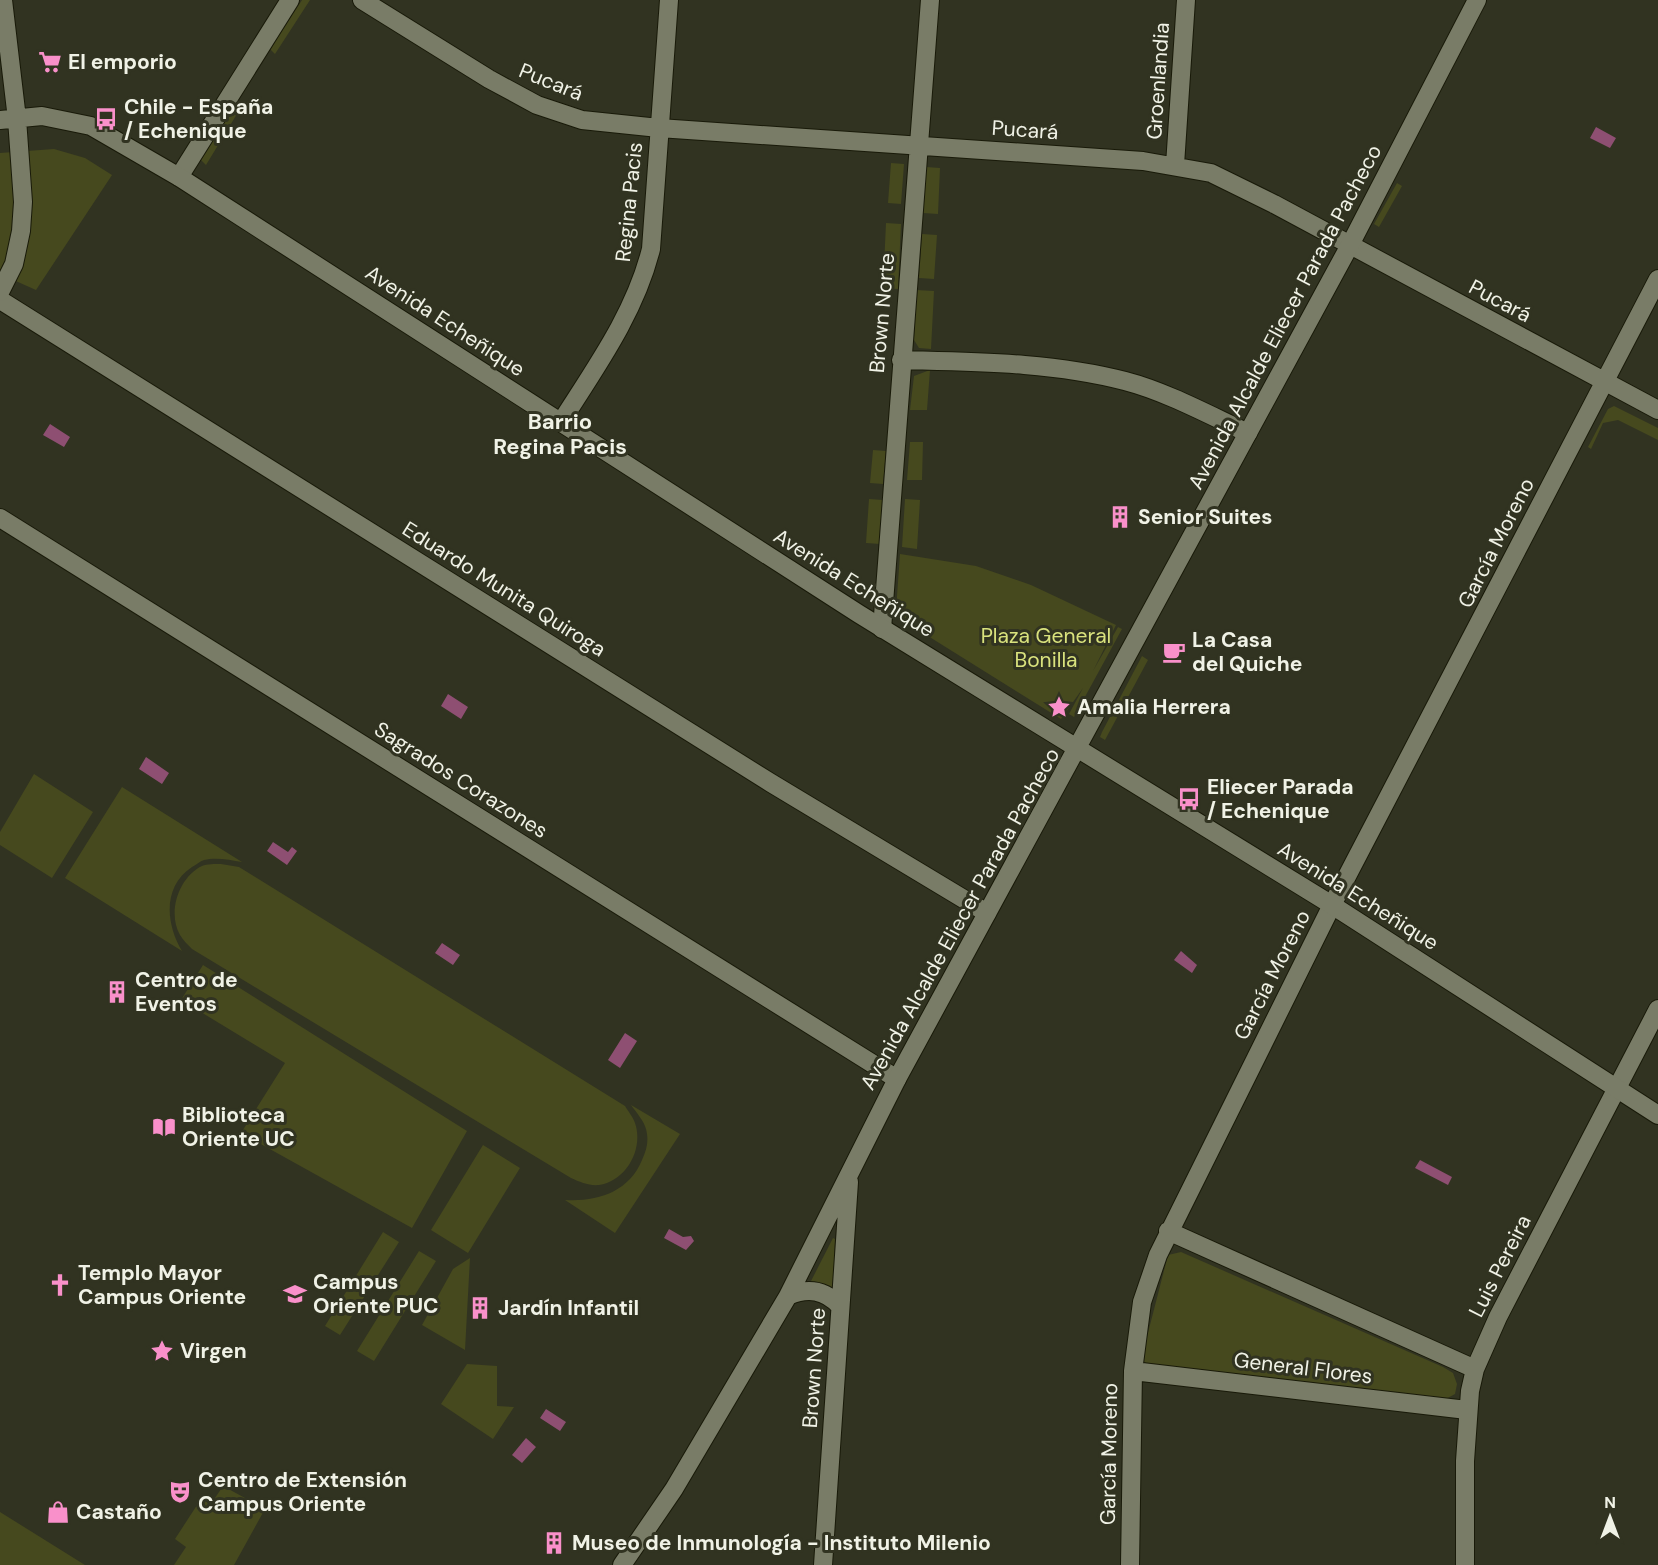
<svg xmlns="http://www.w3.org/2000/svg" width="1658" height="1565" viewBox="0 0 1658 1565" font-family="'DM Sans',sans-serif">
  <rect width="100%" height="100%" fill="#313321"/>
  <!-- green -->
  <path fill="#46491e" d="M 302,0 L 310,0 L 275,54 L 270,49 Z
    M 235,105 L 240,109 L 206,165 L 201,160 Z
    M 54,149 L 85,158 L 112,175 L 36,290 L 0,274 L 0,153 Z
    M 891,163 L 904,164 L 901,204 L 888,203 Z
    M 926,167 L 940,168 L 938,214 L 923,213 Z
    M 1397,183 L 1402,186 L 1379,227 L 1374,224 Z
    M 886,223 L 901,224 L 898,289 L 883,288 Z
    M 922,234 L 937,235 L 934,279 L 919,278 Z
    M 916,290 L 934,291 L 931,349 L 919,348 L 914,340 Z
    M 930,370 L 927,410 L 910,410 L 914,376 Z
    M 1614,406 L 1658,428 L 1658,440 L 1618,420 L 1603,423 L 1591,449 L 1588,447 L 1608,409 Z
    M 910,442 L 923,442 L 922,480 L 907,480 Z
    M 873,450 L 886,451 L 883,484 L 870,483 Z
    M 869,499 L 883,500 L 880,544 L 866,543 Z
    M 905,499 L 920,500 L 917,549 L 902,547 Z
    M 900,554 L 976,566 L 1031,585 L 1116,625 L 1093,671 L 1118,627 L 1122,629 L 1074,717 L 1069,714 L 1083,688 L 1061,719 L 904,621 L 896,610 Z
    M 1142,656 L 1148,660 L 1105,740 L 1100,737 L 1102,732 Z
    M 34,774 L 93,812 L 52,878 L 0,845 L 0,832 Z
    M 122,787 L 242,862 C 230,860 216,857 204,860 C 200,861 196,865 192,867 C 162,887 166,924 182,951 L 65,878 Z
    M 221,864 L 239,867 L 625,1106 C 628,1111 633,1117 635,1123 C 644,1149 626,1181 599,1185 C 589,1186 580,1182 571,1178 L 192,949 C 188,945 183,940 180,935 C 167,912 179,877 202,866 C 207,864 215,864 221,864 Z
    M 203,965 L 467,1131 L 412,1228 L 241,1133 L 285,1063 L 181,1000 Z
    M 631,1105 L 680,1134 L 615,1233 L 565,1200 C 597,1202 629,1192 642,1160 C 647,1149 649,1141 646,1129 C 644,1121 636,1112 631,1105 Z
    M 483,1145 L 520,1168 L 468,1253 L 431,1230 Z
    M 383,1232 L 399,1242 L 340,1335 L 325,1326 Z
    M 833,1238 L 835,1239 L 833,1291 L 810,1283 Z
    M 419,1251 L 436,1261 L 374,1361 L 357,1351 Z
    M 1181,1252 L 1443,1367 L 1453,1373 L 1457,1384 L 1455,1394 L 1442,1401 L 1152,1366 L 1141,1360 L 1168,1255 Z
    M 470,1258 L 465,1350 L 422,1325 L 453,1269 Z
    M 467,1364 L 497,1366 L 497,1406 L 514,1407 L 493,1439 L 441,1404 Z
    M 223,1486 L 265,1509 L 234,1565 L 174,1565 L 186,1547 L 175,1539 L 201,1499 L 211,1504 Z
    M 0,1512 L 85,1565 L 0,1565 Z"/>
  <!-- water -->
  <path fill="#8e4f72" d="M 1596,127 L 1616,138 L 1610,148 L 1590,138 Z
    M 50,424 L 70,437 L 64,447 L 43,435 Z
    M 448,694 L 468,707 L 461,719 L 441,706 Z
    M 146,757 L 169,773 L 162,784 L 139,769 Z
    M 273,842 L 288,852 L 292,847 L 297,851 L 287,865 L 267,851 Z
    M 442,943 L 460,955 L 453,965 L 435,953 Z
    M 1181,951 L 1197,965 L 1192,973 L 1174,960 Z
    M 625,1033 L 637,1041 L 620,1068 L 608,1060 Z
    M 1420,1160 L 1452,1177 L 1448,1185 L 1415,1168 Z
    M 669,1229 L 683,1237 L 691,1236 L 694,1241 L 686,1250 L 664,1238 Z
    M 546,1409 L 566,1422 L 560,1431 L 540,1418 Z
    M 526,1438 L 536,1447 L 522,1463 L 512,1455 Z"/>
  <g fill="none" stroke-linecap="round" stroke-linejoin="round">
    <!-- street casing -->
    <g stroke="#191a09" stroke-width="20">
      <path id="street" d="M 362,0 L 489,79 L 537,105 L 582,120 L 659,128 L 1143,161 L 1211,173 L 1274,204 L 1658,410
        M 1175,165 L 1186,0
        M 179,177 L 290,0
        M 0,300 L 771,783 L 987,913
        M 901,360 C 976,362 1052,362 1125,381 C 1167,392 1209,415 1248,433
        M 561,422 C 596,367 635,313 651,249 L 669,0
        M 0,518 L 897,1079
        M 882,629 L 930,0
        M 1168,1231 L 1475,1369
        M 1133,1371 L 1467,1410
        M 1130,1565 L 1133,1371 L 1142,1302 L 1158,1255 L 1332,905 L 1658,279
        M 1465,1565 L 1465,1461 L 1470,1391 L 1475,1369 L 1498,1317 L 1658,1009"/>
    </g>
    <!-- secondary casing -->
    <g stroke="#191a09" stroke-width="20">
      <path id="secondary" d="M 0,120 L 42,116 L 91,126 L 179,177 L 859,614 L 1332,905 L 1658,1115
        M 0,292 L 14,264 L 21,231 L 23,202 L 17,119 L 3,0
        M 788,1296 C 808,1287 825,1290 840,1306
        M 622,1565 L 674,1489 L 788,1296 L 897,1079 L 1350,245 L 1477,0
        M 823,1565 L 849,1182"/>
    </g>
    <!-- street -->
    <use href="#street" stroke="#797c67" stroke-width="18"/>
    <!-- secondary -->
    <use href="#secondary" stroke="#797c67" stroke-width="18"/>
  </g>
  <!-- icons -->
  <defs>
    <g id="supermarket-bare" transform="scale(1.8)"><path d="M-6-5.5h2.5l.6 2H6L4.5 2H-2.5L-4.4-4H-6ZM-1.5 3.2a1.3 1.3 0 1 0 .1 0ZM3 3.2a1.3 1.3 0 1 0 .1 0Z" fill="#f990ca" stroke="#313321" stroke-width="2.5" paint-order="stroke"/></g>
    <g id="bus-bare" transform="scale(1.8)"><path d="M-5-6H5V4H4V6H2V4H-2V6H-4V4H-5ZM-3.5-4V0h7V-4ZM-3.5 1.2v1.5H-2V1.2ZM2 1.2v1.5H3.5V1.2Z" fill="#f990ca" stroke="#313321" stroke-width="2.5" paint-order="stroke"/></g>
    <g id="building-bare" transform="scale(1.8)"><path d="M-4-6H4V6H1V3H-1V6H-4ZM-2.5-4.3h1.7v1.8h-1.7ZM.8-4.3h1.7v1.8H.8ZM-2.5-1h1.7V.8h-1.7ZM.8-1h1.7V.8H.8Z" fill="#f990ca" stroke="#313321" stroke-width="2.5" paint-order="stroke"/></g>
    <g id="cafe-bare" transform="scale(1.8)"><path d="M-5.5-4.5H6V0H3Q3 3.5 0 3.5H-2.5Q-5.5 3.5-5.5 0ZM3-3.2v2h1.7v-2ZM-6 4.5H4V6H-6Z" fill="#f990ca" stroke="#313321" stroke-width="2.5" paint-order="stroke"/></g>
    <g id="sight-bare" transform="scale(1.8)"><path d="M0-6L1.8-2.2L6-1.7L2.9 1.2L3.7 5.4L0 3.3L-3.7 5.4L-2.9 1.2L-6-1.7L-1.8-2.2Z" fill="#f990ca" stroke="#313321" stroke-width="2.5" paint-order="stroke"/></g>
    <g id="library-bare" transform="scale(1.8)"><path d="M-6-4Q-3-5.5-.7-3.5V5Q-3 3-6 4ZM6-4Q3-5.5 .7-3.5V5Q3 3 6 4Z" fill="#f990ca" stroke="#313321" stroke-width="2.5" paint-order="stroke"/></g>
    <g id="church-bare" transform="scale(1.8)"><path d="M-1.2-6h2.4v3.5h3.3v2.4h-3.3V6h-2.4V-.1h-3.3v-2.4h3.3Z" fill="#f990ca" stroke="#313321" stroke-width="2.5" paint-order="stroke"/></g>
    <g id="university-bare" transform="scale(1.8)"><path d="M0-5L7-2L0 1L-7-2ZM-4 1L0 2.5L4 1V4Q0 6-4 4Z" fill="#f990ca" stroke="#313321" stroke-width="2.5" paint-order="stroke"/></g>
    <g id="theatre-bare" transform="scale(1.8)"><path d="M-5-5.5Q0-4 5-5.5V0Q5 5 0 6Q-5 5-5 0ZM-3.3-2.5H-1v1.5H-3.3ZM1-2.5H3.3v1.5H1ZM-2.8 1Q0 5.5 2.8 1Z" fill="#f990ca" stroke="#313321" stroke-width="2.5" paint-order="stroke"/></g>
    <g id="shop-bare" transform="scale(1.8)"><path d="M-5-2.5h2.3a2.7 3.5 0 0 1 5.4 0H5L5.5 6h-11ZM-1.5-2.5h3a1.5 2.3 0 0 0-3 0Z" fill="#f990ca" stroke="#313321" stroke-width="2.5" paint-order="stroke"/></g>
  </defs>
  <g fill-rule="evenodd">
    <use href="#supermarket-bare" x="50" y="62"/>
    <use href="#bus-bare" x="106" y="119"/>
    <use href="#building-bare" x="1120" y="517"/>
    <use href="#cafe-bare" x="1174" y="652"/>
    <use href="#sight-bare" x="1059" y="707"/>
    <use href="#bus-bare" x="1189" y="799"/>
    <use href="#building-bare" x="117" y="992"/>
    <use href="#library-bare" x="164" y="1127"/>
    <use href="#church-bare" x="60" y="1285"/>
    <use href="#university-bare" x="295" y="1294"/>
    <use href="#building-bare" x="480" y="1308"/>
    <use href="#sight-bare" x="162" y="1351"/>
    <use href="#theatre-bare" x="180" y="1492"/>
    <use href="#shop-bare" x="58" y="1512"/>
    <use href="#building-bare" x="554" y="1543"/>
  </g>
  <g text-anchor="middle" stroke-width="6" stroke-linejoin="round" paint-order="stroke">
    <!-- poi labels -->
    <g font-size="21" font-weight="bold" fill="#f0f2e6" stroke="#313321" text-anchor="start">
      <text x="68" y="69">El emporio</text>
      <text x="124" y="114">Chile - España<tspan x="124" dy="24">/ Echenique</tspan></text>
      <text x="1138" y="524">Senior Suites</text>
      <text x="1192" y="647">La Casa<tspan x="1192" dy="24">del Quiche</tspan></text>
      <text x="1077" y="714">Amalia Herrera</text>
      <text x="1207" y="794">Eliecer Parada<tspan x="1207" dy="24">/ Echenique</tspan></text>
      <text x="135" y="987">Centro de<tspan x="135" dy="24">Eventos</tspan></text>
      <text x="182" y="1122">Biblioteca<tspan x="182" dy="24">Oriente UC</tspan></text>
      <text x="78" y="1280">Templo Mayor<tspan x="78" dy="24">Campus Oriente</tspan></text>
      <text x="313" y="1289">Campus<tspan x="313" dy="24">Oriente PUC</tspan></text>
      <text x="498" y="1315">Jardín Infantil</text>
      <text x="180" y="1358">Virgen</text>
      <text x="198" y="1487">Centro de Extensión<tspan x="198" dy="24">Campus Oriente</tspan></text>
      <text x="76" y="1519">Castaño</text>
      <text x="572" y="1550">Museo de Inmunología - Instituto Milenio</text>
    </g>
    <!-- street labels -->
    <g font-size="21" fill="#f0f2e6" stroke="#313321">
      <text transform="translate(1158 81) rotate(-86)" y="7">Groenlandia</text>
      <text transform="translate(551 82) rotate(22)" y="7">Pucará</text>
      <text transform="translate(1025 130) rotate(4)" y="7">Pucará</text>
      <text transform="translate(629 202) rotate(-84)" y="7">Regina Pacis</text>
      <text transform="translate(1500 301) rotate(28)" y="7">Pucará</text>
      <text transform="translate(882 313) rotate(-85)" y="7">Brown Norte</text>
      <text transform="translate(1285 317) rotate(-62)" y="7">Avenida Alcalde Eliecer Parada Pacheco</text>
      <text transform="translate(445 321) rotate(33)" y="7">Avenida Echeñique</text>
      <text transform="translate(1496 543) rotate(-63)" y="7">García Moreno</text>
      <text transform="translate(854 583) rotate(32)" y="7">Avenida Echeñique</text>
      <text transform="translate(504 589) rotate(32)" y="7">Eduardo Munita Quiroga</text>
      <text transform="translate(461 780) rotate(32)" y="7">Sagrados Corazones</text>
      <text transform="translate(1358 896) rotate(32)" y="7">Avenida Echeñique</text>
      <text transform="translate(960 919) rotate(-61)" y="7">Avenida Alcalde Eliecer Parada Pacheco</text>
      <text transform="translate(1272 975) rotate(-63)" y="7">García Moreno</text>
      <text transform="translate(1500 1266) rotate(-63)" y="7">Luis Pereira</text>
      <text transform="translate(814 1368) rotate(-86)" y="7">Brown Norte</text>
      <text transform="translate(1303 1368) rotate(7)" y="7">General Flores</text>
      <text transform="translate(1109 1454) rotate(-89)" y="7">García Moreno</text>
    </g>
    <!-- park labels -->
    <g font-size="21" fill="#d9e27d" stroke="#313321">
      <text x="1046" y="643">Plaza General<tspan x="1046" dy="24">Bonilla</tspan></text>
    </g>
    <!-- neighbourhood labels -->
    <g font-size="22" font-weight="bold" fill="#f0f2e6" stroke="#313321">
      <text x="560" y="429">Barrio<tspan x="560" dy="25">Regina Pacis</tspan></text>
    </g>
  </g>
  <!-- north arrow -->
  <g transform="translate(1610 1517)" stroke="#313321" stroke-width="4.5" paint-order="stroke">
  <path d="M0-4.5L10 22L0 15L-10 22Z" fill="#f0f2e6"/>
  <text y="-9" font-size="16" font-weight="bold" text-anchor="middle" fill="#f0f2e6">N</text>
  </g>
</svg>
